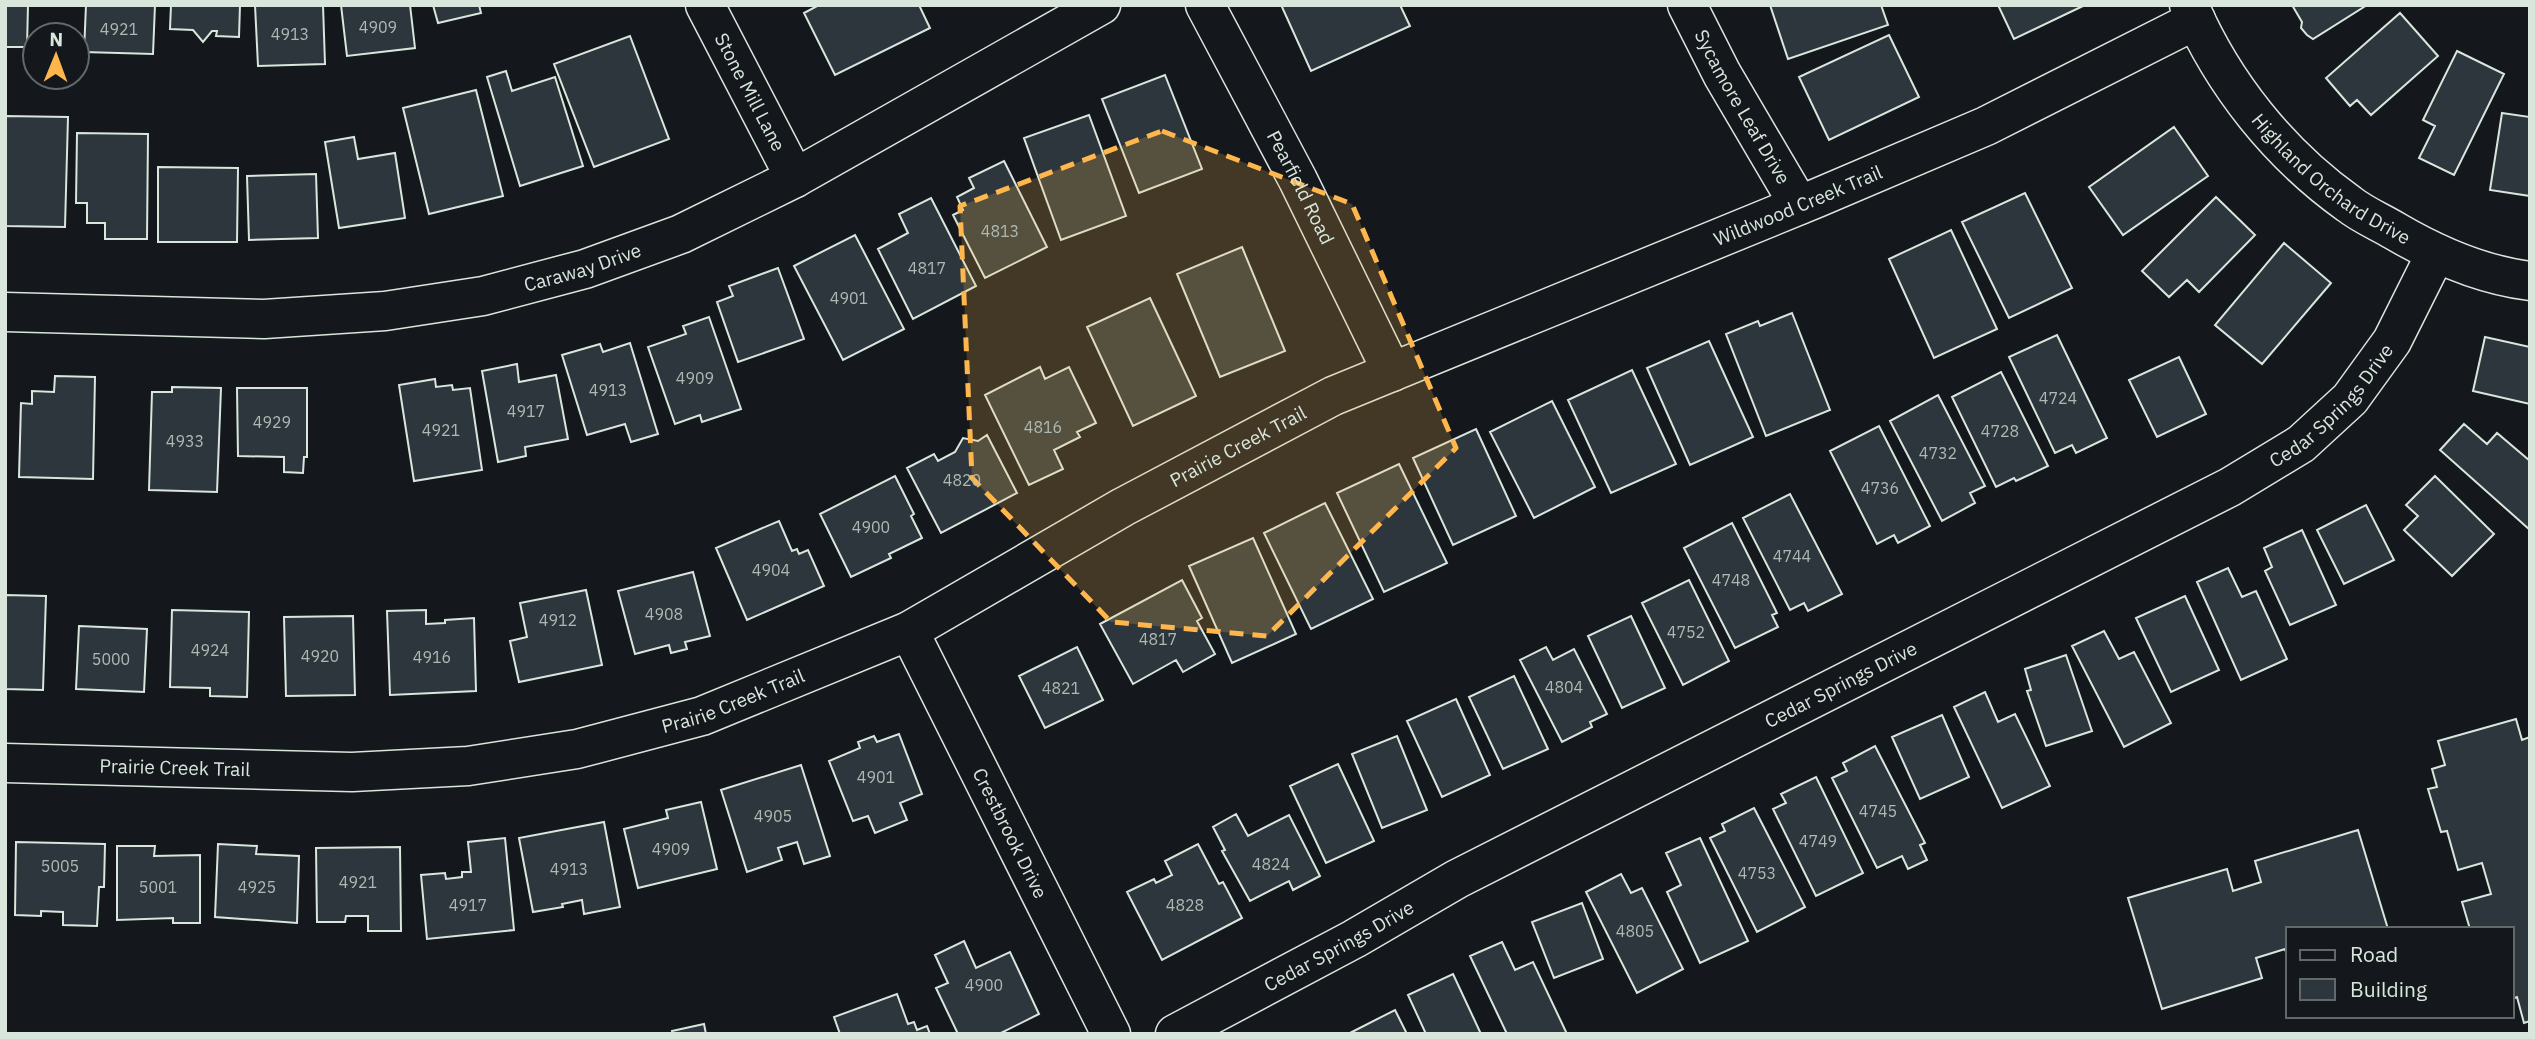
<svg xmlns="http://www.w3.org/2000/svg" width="2535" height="1039" viewBox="0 0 2535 1039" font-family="'IBM Plex Sans',sans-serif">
  <rect width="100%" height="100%" fill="#14181c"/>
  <!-- building -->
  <path fill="#2c363c" stroke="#d8e6dc" stroke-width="2" d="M 5,5 L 28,5 L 27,47 L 5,47 Z
    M 86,5 L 155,5 L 153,54 L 84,52 Z
    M 171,5 L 240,5 L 239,37 L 216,36 L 217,31 L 212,31 L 203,42 L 193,30 L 170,29 Z
    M 255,5 L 323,5 L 325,64 L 258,66 Z
    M 341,5 L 410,5 L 415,48 L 347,56 Z
    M 433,5 L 479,5 L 481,13 L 438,23 Z
    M 819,5 L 919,5 L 930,28 L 835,75 L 804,13 Z
    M 1286,5 L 1400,5 L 1410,26 L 1311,71 L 1282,7 Z
    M 1770,5 L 1881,5 L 1888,25 L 1788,59 Z
    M 1998,5 L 2085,5 L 2014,39 Z
    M 2292,5 L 2367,5 L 2313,39 L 2307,35 L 2301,28 L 2302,22 Z
    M 2400,13 L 2438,56 L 2371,115 L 2357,100 L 2350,106 L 2326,78 Z
    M 1889,35 L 1919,97 L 1829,140 L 1799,77 Z
    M 630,36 L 669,139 L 594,167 L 554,64 Z
    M 2457,51 L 2504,74 L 2454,175 L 2419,158 L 2435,126 L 2423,120 Z
    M 506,71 L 512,91 L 555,77 L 583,166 L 520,186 L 487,77 Z
    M 1165,75 L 1202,169 L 1139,193 L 1102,99 Z
    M 476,90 L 503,196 L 429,214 L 403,108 Z
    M 2502,113 L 2530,117 L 2530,196 L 2490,190 Z
    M 1089,115 L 1126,216 L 1061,240 L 1024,138 Z
    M 5,116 L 68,117 L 65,227 L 5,226 Z
    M 2174,127 L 2208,176 L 2123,235 L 2089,187 Z
    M 77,133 L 148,134 L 147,239 L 105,239 L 105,223 L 87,223 L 87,203 L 76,203 Z
    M 354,137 L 358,159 L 395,153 L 405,218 L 339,228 L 325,142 Z
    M 1004,161 L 1047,247 L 985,278 L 953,215 L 963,210 L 957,197 L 974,188 L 969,178 Z
    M 158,167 L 238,168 L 237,242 L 158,242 Z
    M 316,174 L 318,238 L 249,240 L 247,176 Z
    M 2025,193 L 2072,288 L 2009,318 L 1962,222 Z
    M 2216,197 L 2255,235 L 2199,292 L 2187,280 L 2169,297 L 2142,271 Z
    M 931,198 L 976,286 L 913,319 L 878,249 L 908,233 L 899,214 Z
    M 1951,230 L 1997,329 L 1934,358 L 1889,259 Z
    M 855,235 L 904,329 L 843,360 L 794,266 Z
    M 2284,243 L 2331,283 L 2262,364 L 2215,325 Z
    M 1242,247 L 1285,351 L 1220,377 L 1177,274 Z
    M 778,268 L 804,339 L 738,362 L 717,302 L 733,296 L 729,286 Z
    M 1150,298 L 1196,396 L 1133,426 L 1087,327 Z
    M 1792,313 L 1830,410 L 1766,436 L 1726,334 L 1758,321 L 1760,326 Z
    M 709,317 L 741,409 L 702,422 L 700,415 L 675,424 L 648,347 L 686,334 L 683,326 Z
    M 2057,335 L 2107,438 L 2076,453 L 2072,445 L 2055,453 L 2009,357 Z
    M 2485,337 L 2530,347 L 2530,404 L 2473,391 Z
    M 1709,341 L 1753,437 L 1690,465 L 1647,368 Z
    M 630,343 L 658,434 L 631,442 L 625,424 L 587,435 L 562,355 L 600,344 L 603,352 Z
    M 2179,357 L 2206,414 L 2157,437 L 2129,380 Z
    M 517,364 L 519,382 L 556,375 L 568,439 L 525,447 L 526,456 L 498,462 L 482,371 Z
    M 1040,367 L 1045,379 L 1069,367 L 1096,423 L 1077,432 L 1080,437 L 1054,450 L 1063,469 L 1029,485 L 985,395 Z
    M 1632,370 L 1676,464 L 1611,493 L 1568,400 Z
    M 2001,372 L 2048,466 L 2016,481 L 2014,478 L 1996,487 L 1952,397 Z
    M 55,376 L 95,377 L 93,479 L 19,477 L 21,403 L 32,404 L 32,391 L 54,392 Z
    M 435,379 L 436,387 L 452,385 L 453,390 L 470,388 L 482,470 L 414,481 L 399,385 Z
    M 172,387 L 221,388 L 217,492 L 149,490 L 152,392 L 172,392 Z
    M 237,388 L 307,388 L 307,457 L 304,457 L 303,473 L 284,472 L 284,457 L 238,456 Z
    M 1938,395 L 1985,486 L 1970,493 L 1975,503 L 1942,521 L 1890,421 Z
    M 1552,401 L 1595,487 L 1534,518 L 1490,432 Z
    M 2464,424 L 2487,444 L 2497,433 L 2530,461 L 2530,530 L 2440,450 Z
    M 1879,426 L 1930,526 L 1898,543 L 1894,535 L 1877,544 L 1830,451 Z
    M 1476,429 L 1516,516 L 1453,545 L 1413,458 Z
    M 987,435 L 1017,493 L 941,533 L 907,468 L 934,454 L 938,461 L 955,452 L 963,438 L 978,441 Z
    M 1399,464 L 1447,563 L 1384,592 L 1337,493 Z
    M 895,476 L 914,514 L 911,516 L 922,538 L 889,554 L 891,558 L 851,577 L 820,514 Z
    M 2435,476 L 2494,534 L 2452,576 L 2404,530 L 2418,516 L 2406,505 Z
    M 1790,494 L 1842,594 L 1808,611 L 1804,603 L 1790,610 L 1743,518 Z
    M 1325,503 L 1373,599 L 1311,629 L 1264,533 Z
    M 2366,505 L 2394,560 L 2344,584 L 2317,530 Z
    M 779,521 L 792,551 L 797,549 L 799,554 L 808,550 L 824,586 L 747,620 L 716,548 Z
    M 1732,523 L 1777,613 L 1772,615 L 1778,627 L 1735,648 L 1684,548 Z
    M 2302,530 L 2336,605 L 2290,625 L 2265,571 L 2272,567 L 2264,548 Z
    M 1253,538 L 1296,634 L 1232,663 L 1189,566 Z
    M 2228,568 L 2242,597 L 2256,591 L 2287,659 L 2241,680 L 2197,582 Z
    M 693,572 L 710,636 L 685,642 L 687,649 L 671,653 L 669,645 L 635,654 L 618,591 Z
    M 1182,580 L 1202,618 L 1197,621 L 1215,654 L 1183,672 L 1176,660 L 1133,684 L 1100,624 Z
    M 1689,580 L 1729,661 L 1683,685 L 1642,603 Z
    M 586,590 L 602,665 L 519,682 L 510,641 L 527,637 L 520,603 Z
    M 5,595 L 46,596 L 43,690 L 5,689 Z
    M 2185,596 L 2219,670 L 2171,692 L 2136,618 Z
    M 172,610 L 249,612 L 247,697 L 210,696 L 210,688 L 170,687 Z
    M 426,610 L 426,624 L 445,623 L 445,620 L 474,618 L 476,691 L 390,695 L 387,611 Z
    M 353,616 L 355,695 L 286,696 L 284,617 Z
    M 1631,616 L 1665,688 L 1622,708 L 1588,636 Z
    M 79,626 L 147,629 L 144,692 L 76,689 Z
    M 2104,631 L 2119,659 L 2134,652 L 2171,723 L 2124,747 L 2072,646 Z
    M 1077,647 L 1103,700 L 1045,728 L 1019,676 Z
    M 1546,647 L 1553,660 L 1574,649 L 1607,714 L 1590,722 L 1592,727 L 1562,742 L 1520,660 Z
    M 2066,655 L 2092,731 L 2046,746 L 2027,691 L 2031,690 L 2025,669 Z
    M 1514,676 L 1548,749 L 1503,769 L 1469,697 Z
    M 1985,692 L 1998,722 L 2015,714 L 2050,786 L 2002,808 L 1954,707 Z
    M 1456,699 L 1490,775 L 1442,797 L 1407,721 Z
    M 1942,715 L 1969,777 L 1920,799 L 1892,737 Z
    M 2516,719 L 2522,740 L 2530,737 L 2530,1021 L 2524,1023 L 2517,997 L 2512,999 L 2512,929 L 2470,929 L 2462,902 L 2491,894 L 2482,863 L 2458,870 L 2447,831 L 2441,832 L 2428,789 L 2437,787 L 2432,769 L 2445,765 L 2438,741 Z
    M 899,734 L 922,794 L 900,803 L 907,820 L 875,833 L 868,816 L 853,821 L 829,761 L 860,748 L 858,742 L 874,736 L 877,742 Z
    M 1397,736 L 1427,810 L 1382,828 L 1352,754 Z
    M 1875,746 L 1925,843 L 1920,845 L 1927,860 L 1908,869 L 1902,856 L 1877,868 L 1832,778 L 1847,771 L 1843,763 Z
    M 1338,764 L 1374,841 L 1326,863 L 1290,786 Z
    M 801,765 L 830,856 L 804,864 L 797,842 L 778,848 L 782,860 L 747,872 L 721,790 Z
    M 1816,777 L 1863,873 L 1816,896 L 1773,809 L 1786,803 L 1781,794 Z
    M 701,802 L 717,869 L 638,888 L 624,829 L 668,818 L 666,810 Z
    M 1754,808 L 1805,907 L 1757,932 L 1710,838 L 1725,831 L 1722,824 Z
    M 1236,814 L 1248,836 L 1289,815 L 1320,876 L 1293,890 L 1289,881 L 1250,901 L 1222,851 L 1225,850 L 1213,827 Z
    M 604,822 L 620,907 L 584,914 L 582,900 L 562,904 L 563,907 L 533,912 L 519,838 Z
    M 2358,830 L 2388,929 L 2288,929 L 2288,959 L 2285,949 L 2256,958 L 2262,978 L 2162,1009 L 2128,898 L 2227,869 L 2233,891 L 2261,882 L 2255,861 Z
    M 505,838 L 514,930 L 427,939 L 421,875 L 445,873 L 446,879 L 462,877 L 462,872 L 471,872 L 468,842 Z
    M 1700,838 L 1748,941 L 1700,963 L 1667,892 L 1681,885 L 1666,853 Z
    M 16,842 L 105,844 L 104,887 L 99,887 L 97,926 L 63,925 L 63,912 L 41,911 L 41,916 L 15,915 Z
    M 218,844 L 257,846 L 256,854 L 299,856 L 297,923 L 215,917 Z
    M 1198,844 L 1219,884 L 1223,882 L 1242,918 L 1162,960 L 1127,892 L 1154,879 L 1156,883 L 1172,875 L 1165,861 Z
    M 117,846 L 155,846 L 154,856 L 200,855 L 200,923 L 173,923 L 173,918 L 117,920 Z
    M 400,847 L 401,931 L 368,931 L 368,916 L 346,916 L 345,922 L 317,922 L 316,848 Z
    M 1621,874 L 1631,893 L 1642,888 L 1683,969 L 1637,993 L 1586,892 Z
    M 1582,903 L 1603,959 L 1554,978 L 1532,922 Z
    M 964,941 L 976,968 L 1010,952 L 1039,1014 L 999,1034 L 958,1034 L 936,988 L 948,983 L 935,955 Z
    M 1502,942 L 1515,970 L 1533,962 L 1567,1034 L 1507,1034 L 1470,956 Z
    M 1453,974 L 1481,1034 L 1426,1034 L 1408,995 Z
    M 897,994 L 908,1024 L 914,1022 L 917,1030 L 927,1026 L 930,1034 L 840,1034 L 834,1017 Z
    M 1395,1010 L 1407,1034 L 1348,1034 Z
    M 704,1024 L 706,1034 L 673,1034 L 672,1031 Z"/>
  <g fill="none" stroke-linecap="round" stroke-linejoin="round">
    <!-- minor casing -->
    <g stroke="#d8e6dc" stroke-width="41">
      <g id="minor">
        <path id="s1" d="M 705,5 L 795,178"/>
        <path id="s2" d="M 1205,5 L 1298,180 L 1392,372"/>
        <path id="s3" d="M 1687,5 L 1722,74 L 1799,205"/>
        <path id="s4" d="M 2189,5 C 2223,84 2279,154 2349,204 C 2363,215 2380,222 2395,231 C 2436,255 2482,275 2530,281"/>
        <path id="s5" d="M 5,312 L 264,319 L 385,311 L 483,296 L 585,269 L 681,234 L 795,178 L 1101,5"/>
        <path id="s6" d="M 909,631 L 1111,1034"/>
        <path id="s7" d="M 5,763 L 352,772 L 468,766 L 577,749 L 702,716 L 909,631 L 1123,507 L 1333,396 L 1817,198 L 1986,126 L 2196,20"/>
        <path id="s8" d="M 1175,1034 L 1354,939 L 1457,879 L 2230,487 L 2301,444 L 2350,399 L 2392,341 L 2435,255"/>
      </g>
    </g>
    <!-- minor -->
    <use href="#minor" stroke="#14181c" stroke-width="38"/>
  </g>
  <!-- marked area -->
  <path fill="#ffb74d" fill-opacity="0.2" stroke="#ffb74d" stroke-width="5" stroke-dasharray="14 9" stroke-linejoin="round" d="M 1162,131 L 1352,204 L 1456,448 L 1267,636 L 1111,622 L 972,478 L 960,206 Z"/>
  <g text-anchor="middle" stroke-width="5" stroke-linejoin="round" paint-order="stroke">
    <!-- number labels -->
    <g font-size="16" fill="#adbab4">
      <text x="378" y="33">4909</text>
      <text x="119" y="35">4921</text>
      <text x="290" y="40">4913</text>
      <text x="1000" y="237">4813</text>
      <text x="927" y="274">4817</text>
      <text x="849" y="304">4901</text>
      <text x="695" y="384">4909</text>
      <text x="608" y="396">4913</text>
      <text x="2058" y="404">4724</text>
      <text x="526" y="417">4917</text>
      <text x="272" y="428">4929</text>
      <text x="1043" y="433">4816</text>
      <text x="441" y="436">4921</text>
      <text x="2000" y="437">4728</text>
      <text x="185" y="447">4933</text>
      <text x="1938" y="459">4732</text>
      <text x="962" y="486">4820</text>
      <text x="1880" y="494">4736</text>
      <text x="871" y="533">4900</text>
      <text x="1792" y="562">4744</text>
      <text x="771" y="576">4904</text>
      <text x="1731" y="586">4748</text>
      <text x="664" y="620">4908</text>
      <text x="558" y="626">4912</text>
      <text x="1686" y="638">4752</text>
      <text x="1158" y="645">4817</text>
      <text x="210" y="656">4924</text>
      <text x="320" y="662">4920</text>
      <text x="432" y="663">4916</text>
      <text x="111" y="665">5000</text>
      <text x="1564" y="693">4804</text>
      <text x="1061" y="694">4821</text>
      <text x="876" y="783">4901</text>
      <text x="1878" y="817">4745</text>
      <text x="773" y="822">4905</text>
      <text x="1818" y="847">4749</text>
      <text x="671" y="855">4909</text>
      <text x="1271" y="870">4824</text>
      <text x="60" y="872">5005</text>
      <text x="569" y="875">4913</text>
      <text x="1757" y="879">4753</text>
      <text x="358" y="888">4921</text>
      <text x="158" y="893">5001</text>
      <text x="257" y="893">4925</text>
      <text x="468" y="911">4917</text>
      <text x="1185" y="911">4828</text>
      <text x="1635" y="937">4805</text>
      <text x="984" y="991">4900</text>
    </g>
    <!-- street labels -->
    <g font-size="19" fill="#d8e6dc" stroke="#14181c">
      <text dy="7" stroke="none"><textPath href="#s1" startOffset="98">Stone Mill Lane</textPath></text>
      <text dy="7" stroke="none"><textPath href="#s3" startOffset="116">Sycamore Leaf Drive</textPath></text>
      <text dy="7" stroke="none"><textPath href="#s4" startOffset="229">Highland Orchard Drive</textPath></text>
      <text dy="7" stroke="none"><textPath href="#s2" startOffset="206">Pearfield Road</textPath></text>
      <text dy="7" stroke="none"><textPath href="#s7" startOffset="1914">Wildwood Creek Trail</textPath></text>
      <text dy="7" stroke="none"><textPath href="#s5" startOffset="583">Caraway Drive</textPath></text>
      <text dy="7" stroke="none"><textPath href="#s8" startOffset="1320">Cedar Springs Drive</textPath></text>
      <text dy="7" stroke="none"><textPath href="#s7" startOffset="1304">Prairie Creek Trail</textPath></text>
      <text dy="7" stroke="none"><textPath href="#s8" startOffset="752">Cedar Springs Drive</textPath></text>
      <text dy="7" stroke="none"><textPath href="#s7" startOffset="737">Prairie Creek Trail</textPath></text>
      <text dy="7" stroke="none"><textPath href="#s7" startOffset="170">Prairie Creek Trail</textPath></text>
      <text dy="7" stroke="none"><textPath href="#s6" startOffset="226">Crestbrook Drive</textPath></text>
      <text dy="7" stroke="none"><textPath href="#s8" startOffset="186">Cedar Springs Drive</textPath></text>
    </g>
  </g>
  <!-- border -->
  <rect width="2535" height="1039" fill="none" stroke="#d8e6dc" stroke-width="14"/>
  <!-- legend -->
  <rect x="2286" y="927" width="228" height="91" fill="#14181c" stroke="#626a69" stroke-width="2"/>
  <rect x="2300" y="950" width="35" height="10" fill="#14181c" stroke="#626a69" stroke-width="2"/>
  <text x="2350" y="962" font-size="21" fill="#d8e6dc">Road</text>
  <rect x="2300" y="979" width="35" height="21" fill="#2c363c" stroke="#626a69" stroke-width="2"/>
  <text x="2350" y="997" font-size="21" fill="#d8e6dc">Building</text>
  <!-- north arrow -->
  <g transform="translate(56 56) rotate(1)"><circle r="33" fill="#14181c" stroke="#626a69" stroke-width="2"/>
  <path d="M0-5L12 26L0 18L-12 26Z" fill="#ffb74d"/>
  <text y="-10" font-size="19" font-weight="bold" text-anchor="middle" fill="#d8e6dc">N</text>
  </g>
</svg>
